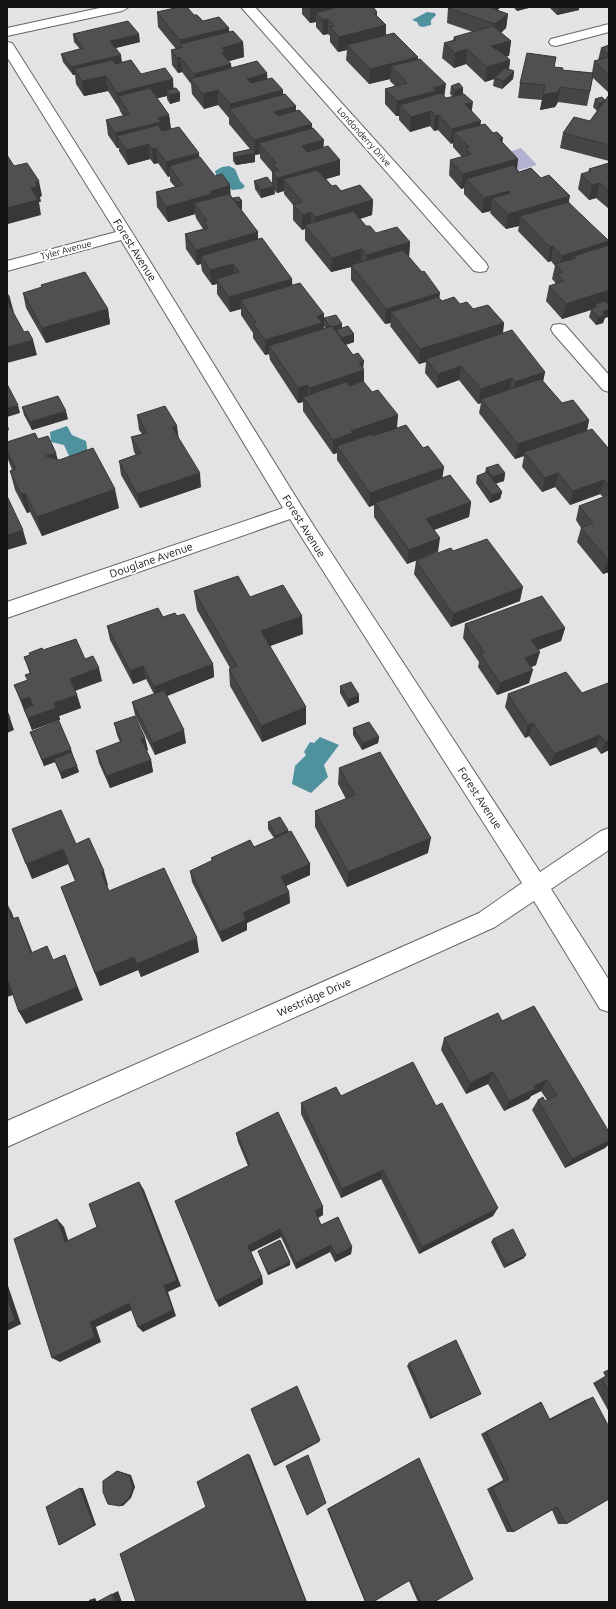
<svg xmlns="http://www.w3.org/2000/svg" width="616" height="1609" viewBox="0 0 616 1609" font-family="Ubuntu,sans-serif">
  <rect width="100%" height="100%" fill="#e3e3e6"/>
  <!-- green -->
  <path fill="#b2b2d0" d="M 521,148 L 537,165 L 515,171 L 499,155 Z"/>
  <!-- water -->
  <path fill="#4f929e" d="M 427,12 L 435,13 L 436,15 L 431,20 L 431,25 L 423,27 L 419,26 L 417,22 L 412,20 Z
    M 229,166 L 235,169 L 240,181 L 245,186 L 242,189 L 232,190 L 216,175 L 215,171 L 222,167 Z
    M 67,426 L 72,435 L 86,441 L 88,454 L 80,458 L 69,456 L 64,445 L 51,442 L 50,432 Z
    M 320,737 L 339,745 L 324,765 L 328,777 L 311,793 L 292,784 L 295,766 L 306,755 L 304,752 L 310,742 L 314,743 Z"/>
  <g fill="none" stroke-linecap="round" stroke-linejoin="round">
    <!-- minor casing -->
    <g stroke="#666669" stroke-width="2">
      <path id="minor" d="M 104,7 L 129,7 L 122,11 L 7,36 L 7,28 Z
        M 241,7 L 255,7 L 486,263 L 488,267 L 486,271 L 480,272 L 474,271 Z
        M 609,24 L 609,32 L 556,46 L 551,45 L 549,42 L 551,39 Z
        M 7,42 L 12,43 L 14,46 L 133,234 L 315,528 L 540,872 L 601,831 L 609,828 L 609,850 L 551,889 L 609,980 L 609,1012 L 600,1009 L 534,901 L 495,927 L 7,1147 L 7,1121 L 479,913 L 522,883 L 290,519 L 7,618 L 7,602 L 283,508 L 121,240 L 7,271 L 7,261 L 116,232 L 7,57 Z
        M 559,324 L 565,325 L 609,375 L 609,392 L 603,390 L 553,333 L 551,329 L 553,325 Z"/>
    </g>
    <!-- minor -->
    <use href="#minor" fill="#fff" fill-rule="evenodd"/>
  </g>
  <!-- wall -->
  <path fill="#454547" d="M 302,7 L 373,7 L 377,16 L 386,25 L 386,35 L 418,59 L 446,98 L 453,97 L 450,94 L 451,86 L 463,94 L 471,111 L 481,125 L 503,143 L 518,159 L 517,169 L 519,172 L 541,178 L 569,202 L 608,245 L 608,304 L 603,323 L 596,325 L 589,317 L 591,310 L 562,319 L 546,301 L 549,286 L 555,284 L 555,282 L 552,279 L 555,266 L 551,261 L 548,262 L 518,231 L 519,226 L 506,229 L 490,213 L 491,211 L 482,213 L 464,194 L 464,188 L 461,189 L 449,175 L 450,160 L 462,157 L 453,147 L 453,143 L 451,144 L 438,130 L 434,131 L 430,126 L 410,132 L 399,120 L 399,116 L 396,116 L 385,104 L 385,89 L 395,86 L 390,81 L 390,79 L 369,84 L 346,60 L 347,50 L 338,52 L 330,42 L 330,36 L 328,34 L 323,35 L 316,27 L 316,22 L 310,23 L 302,14 Z
    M 449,7 L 501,7 L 497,10 L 508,14 L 506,28 L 501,33 L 511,41 L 509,56 L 506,56 L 510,60 L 509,70 L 514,71 L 513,79 L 502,89 L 493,86 L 494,79 L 485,82 L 466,64 L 454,68 L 442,58 L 444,43 L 453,40 L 454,37 L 473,32 L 447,23 L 448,8 Z
    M 513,7 L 532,7 L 517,11 Z
    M 549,7 L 579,7 L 579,10 L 557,15 Z
    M 157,12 L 194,15 L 203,21 L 230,32 L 243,42 L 244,57 L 229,61 L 232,68 L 268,79 L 283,95 L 296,106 L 296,111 L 312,124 L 312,128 L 323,147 L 340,160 L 340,175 L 326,179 L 332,186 L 341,191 L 373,200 L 372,215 L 360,219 L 366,226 L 376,233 L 410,242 L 409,257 L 442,301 L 460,304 L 504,323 L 503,333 L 545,372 L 543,381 L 562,403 L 589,420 L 587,431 L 609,449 L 609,572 L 603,574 L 577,542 L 581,528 L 576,520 L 579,506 L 603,497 L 600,494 L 570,505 L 555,487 L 542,492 L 522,467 L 524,456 L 515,459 L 479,413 L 481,403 L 478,404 L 459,380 L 437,388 L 425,373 L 426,362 L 419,364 L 390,326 L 391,323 L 385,324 L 351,280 L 351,267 L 331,272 L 305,240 L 305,229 L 302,230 L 293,220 L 293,205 L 284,194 L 284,191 L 277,193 L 274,190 L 275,194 L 261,198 L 255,189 L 254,181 L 272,183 L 272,172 L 260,158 L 260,154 L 255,155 L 255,162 L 236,165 L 233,161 L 233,153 L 250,149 L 229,124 L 229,118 L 218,105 L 204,109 L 192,94 L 191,84 L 182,72 L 178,73 L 172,65 L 171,50 L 176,49 L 158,27 Z
    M 73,34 L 140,42 L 116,48 L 122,62 L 141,74 L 174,89 L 180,101 L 170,104 L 167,99 L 167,96 L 157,98 L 169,115 L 171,129 L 199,158 L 233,198 L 242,201 L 242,209 L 241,209 L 258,232 L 258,239 L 292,279 L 292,285 L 324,329 L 325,328 L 324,326 L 324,318 L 342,324 L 342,328 L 354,342 L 346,345 L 363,369 L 364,382 L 372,392 L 398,415 L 397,428 L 443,478 L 471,502 L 469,517 L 434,530 L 438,552 L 407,564 L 374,517 L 374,505 L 369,507 L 337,460 L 337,453 L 333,454 L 303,411 L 303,402 L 298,403 L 270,360 L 269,354 L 265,355 L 253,338 L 253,333 L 241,315 L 241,309 L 230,312 L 217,294 L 217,284 L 212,285 L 202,271 L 201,264 L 197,265 L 186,249 L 185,234 L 203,229 L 196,218 L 195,214 L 168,222 L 157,207 L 156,192 L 175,187 L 170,181 L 170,176 L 168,177 L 158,163 L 154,164 L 150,159 L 128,165 L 119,151 L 119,148 L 117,148 L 108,135 L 106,120 L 123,116 L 120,111 L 119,108 L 108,91 L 84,96 L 76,84 L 75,75 L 73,75 L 63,62 L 61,54 L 80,49 L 74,42 Z
    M 609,45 L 609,91 L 608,92 L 593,78 L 587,106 L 558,102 L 555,107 L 540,110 L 542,100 L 518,98 L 520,83 L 556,57 L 554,67 L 563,68 L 563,70 L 592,73 L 594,61 L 598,60 L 601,48 Z
    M 609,95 L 609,161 L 560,148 L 563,133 L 590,121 L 597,111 L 593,107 L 595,99 L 605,100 Z
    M 609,163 L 609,209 L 596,198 L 589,200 L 578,189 L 581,174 L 588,172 L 589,169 Z
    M 41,285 L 108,309 L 110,324 L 46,343 L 26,308 L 23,293 L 42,288 Z
    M 22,407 L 68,419 L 32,430 L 24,415 Z
    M 137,415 L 178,437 L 201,487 L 140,508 L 121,475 L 119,461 L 136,455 L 134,452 L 131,437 L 142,434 L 139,430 Z
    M 38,439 L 58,460 L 119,508 L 42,536 L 30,512 L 27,513 L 15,490 L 10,471 L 12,470 L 9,462 L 7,457 L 7,442 Z
    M 486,468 L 505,473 L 504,481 L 496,483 L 502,492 L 500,499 L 490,503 L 476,483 L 477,476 L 485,473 Z
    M 453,551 L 520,601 L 451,627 L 414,574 L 416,561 Z
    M 194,591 L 250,597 L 303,634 L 270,646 L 306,724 L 262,742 L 230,686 L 229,669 L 230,668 L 197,610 Z
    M 177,616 L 213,664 L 214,677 L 167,696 L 186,743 L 155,755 L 135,715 L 132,702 L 154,694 L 146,679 L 133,684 L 110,640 L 107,626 L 163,617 Z
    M 465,624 L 565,628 L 561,641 L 538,650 L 536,665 L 531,667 L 529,683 L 497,695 L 478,667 L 479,662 L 463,638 Z
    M 43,650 L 85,659 L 102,681 L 75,691 L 77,695 L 81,708 L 59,716 L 60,720 L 32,730 L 14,685 L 27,680 L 25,675 L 30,674 L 24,657 Z
    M 609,685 L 609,750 L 601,754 L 596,747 L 550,766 L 529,736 L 525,738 L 505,707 L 508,694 L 582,693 Z
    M 340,686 L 359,702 L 348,707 L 340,693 Z
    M 114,723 L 145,738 L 148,750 L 146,751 L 151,760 L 153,772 L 110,788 L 99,763 L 96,751 L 120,742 L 117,735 Z
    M 353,728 L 379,737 L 378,743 L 362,750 L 353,735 Z
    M 30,732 L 73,755 L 79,772 L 62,779 L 55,762 L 44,766 Z
    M 339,768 L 428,853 L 347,887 L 315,827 L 315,811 L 346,799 L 338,784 Z
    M 268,822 L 288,830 L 289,832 L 310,864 L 310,875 L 286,886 L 289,892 L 290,903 L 247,923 L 247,930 L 222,942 L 192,882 L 190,871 L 212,861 L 211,858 L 254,847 L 274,838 L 268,829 Z
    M 76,844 L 108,885 L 107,886 L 109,891 L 199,952 L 141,977 L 138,970 L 100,986 L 61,887 L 75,881 L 68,864 L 32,879 Z
    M 502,1021 L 609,1132 L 609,1144 L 605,1148 L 565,1168 L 532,1110 L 538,1100 L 545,1101 L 547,1100 L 541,1091 L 531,1096 L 529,1099 L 504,1111 L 488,1084 L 466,1094 L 441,1050 L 444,1038 Z
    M 341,1096 L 493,1216 L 419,1254 L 381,1179 L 341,1198 L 301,1114 L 301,1103 Z
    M 236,1133 L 323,1207 L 323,1215 L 318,1218 L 321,1225 L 352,1247 L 351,1254 L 335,1262 L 330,1252 L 296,1269 L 281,1237 L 251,1252 L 262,1277 L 263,1284 L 219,1307 L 248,1166 L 238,1142 Z
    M 493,1239 L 524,1258 L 504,1268 L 491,1242 Z
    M 258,1251 L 290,1265 L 268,1275 L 259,1254 Z
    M 409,1363 L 477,1396 L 430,1419 L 407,1366 Z
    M 609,1369 L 609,1412 L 593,1383 L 605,1376 L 603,1372 Z
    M 593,1397 L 566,1524 L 558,1524 L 552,1510 L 513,1532 L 507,1532 L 487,1489 L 503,1480 L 481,1434 L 541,1402 L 549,1419 L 585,1400 Z
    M 415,1460 L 434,1602 L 418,1602 L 409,1581 L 373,1602 L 365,1602 L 327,1509 Z"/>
  <!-- shaded-wall -->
  <path fill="#383839" d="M 316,7 L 332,7 L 332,18 L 316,13 L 316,22 L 310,23 L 310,8 Z
    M 490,7 L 501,7 L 494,13 L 493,19 L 489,22 Z
    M 518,7 L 532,7 L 517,11 Z
    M 559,7 L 579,7 L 579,10 L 557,15 Z
    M 377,12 L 377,26 L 374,13 Z
    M 508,14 L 506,28 L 493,39 L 495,24 Z
    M 328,19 L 328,34 L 323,35 L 323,20 Z
    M 386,25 L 385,40 L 347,45 L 347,50 L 338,52 L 339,37 Z
    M 229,28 L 230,43 L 183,47 L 181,44 L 180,40 Z
    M 139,34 L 140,42 L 111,49 L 110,41 Z
    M 511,41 L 509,56 L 489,61 L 491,46 Z
    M 243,42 L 244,57 L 226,62 L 231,64 L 232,79 L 195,84 L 194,74 L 222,48 Z
    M 467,49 L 466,64 L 454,68 L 455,53 Z
    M 121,55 L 122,63 L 74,69 L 75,75 L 73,75 L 71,67 Z
    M 180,57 L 182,72 L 178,73 L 177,58 Z
    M 418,57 L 417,72 L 391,66 L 390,79 L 369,84 L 370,69 Z
    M 510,60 L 508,75 L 494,78 L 494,79 L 485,82 L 487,67 Z
    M 514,71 L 513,79 L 502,89 L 504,81 Z
    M 267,73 L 268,88 L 248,94 L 247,79 Z
    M 106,76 L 108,91 L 84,96 L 82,81 Z
    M 173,79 L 174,94 L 180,93 L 180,101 L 170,104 L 170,95 L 166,90 L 167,96 L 125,106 L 118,96 L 119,108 L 117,93 Z
    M 446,84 L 444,99 L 400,105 L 399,116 L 396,116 L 397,101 L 433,88 Z
    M 560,87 L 558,102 L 555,107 L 540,110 L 543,95 Z
    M 463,88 L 463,96 L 454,98 L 455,90 Z
    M 218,90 L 218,105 L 204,109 L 203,94 Z
    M 283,90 L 283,105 L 230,111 L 230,104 Z
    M 606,101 L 598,111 L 599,103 Z
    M 473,102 L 471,117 L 465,104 Z
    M 296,106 L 296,121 L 275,127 L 274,112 Z
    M 431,111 L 430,126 L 410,132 L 411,117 Z
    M 169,115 L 171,130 L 117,136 L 119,148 L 117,148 L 115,133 L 158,118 Z
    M 439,115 L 438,130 L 434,131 L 435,116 Z
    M 481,121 L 479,136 L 454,132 L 453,143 L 451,144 L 452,129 Z
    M 312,124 L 312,139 L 259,143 L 260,154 L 255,155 L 255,162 L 236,165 L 235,157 L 255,154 L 254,140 Z
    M 503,138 L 501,153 L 499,139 Z
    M 324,140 L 323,155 L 302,161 L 302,146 Z
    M 149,144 L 150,159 L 128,165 L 126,150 Z
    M 156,148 L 158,163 L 154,164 L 152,149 Z
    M 199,153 L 200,169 L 169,166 L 170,176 L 168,177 L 166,162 Z
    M 518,159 L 516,174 L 466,179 L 464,188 L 461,189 L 463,174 Z
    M 340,160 L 340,175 L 291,189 L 283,179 L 284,191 L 277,193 L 277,178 Z
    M 39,181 L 42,196 L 40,197 L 41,202 L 39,202 L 41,215 L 8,224 L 7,221 L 7,208 L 31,188 L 35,182 Z
    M 600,183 L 596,198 L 589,200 L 592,185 Z
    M 230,185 L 231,200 L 194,203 L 195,214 L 168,222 L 166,207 L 210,192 Z
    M 274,186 L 275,194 L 261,198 L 261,190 Z
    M 509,191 L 506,206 L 492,198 L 491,211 L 482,213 L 484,198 Z
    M 570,196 L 567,211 L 520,216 L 519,226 L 506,229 L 508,214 Z
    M 373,200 L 372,215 L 315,232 L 315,217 Z
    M 242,201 L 242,209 L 233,211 L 232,203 Z
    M 311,212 L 311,227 L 305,225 L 305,229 L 302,230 L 302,215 Z
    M 258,232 L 258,247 L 201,256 L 201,264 L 197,265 L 196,250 Z
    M 609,241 L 605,256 L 576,258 L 574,256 L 572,267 L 560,269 L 562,256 Z
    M 410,242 L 409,257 L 366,270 L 367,255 Z
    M 553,246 L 551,261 L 548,262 L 550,247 Z
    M 362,249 L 361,264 L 351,265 L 351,267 L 331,272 L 332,258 Z
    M 233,264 L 234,279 L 216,279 L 217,284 L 212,285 L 210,270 Z
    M 292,279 L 293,294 L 240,300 L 241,309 L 230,312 L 229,297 Z
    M 609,290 L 609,304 L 597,308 L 595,304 L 594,309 L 562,319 L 566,304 Z
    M 440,293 L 438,308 L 391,312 L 391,323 L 385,324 L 386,309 Z
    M 10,298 L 14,313 L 10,314 L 7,302 L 7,299 Z
    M 108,309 L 110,324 L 46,343 L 42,328 Z
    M 609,309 L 609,317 L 605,318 L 603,323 L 596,325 L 598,317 L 602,312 Z
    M 324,314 L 324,329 L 269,346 L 269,354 L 265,355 L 265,340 L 317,316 Z
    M 504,323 L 502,337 L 426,359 L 426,362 L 419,364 L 420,349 Z
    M 342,324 L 342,332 L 336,330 L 336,334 L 331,328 Z
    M 354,334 L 354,342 L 341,346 L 342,338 Z
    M 33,340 L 37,355 L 7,363 L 7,347 Z
    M 364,361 L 363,371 L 364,370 L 364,385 L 310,402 L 310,388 L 359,362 Z
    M 461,366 L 459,380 L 437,388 L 438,374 Z
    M 545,372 L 542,386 L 512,397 L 515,382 Z
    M 512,378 L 509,393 L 481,399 L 481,403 L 478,404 L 481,389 Z
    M 308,385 L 308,400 L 303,397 L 303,402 L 298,403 L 298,388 Z
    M 18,405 L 20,413 L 7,417 L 7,408 Z
    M 66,411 L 68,419 L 32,430 L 30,422 Z
    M 398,415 L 396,430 L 337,446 L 337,453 L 333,454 L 333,440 L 351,431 Z
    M 589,420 L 586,435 L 524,452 L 524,456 L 515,459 L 518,444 Z
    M 7,422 L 9,430 L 7,431 Z
    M 177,426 L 179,440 L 172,427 Z
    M 56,453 L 61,472 L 46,456 Z
    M 444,467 L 442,481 L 375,503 L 374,505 L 369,507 L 370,493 Z
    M 200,473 L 201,487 L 140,508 L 137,494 Z
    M 505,473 L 504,481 L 492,485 L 493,477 Z
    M 558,473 L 555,487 L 542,492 L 545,478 Z
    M 604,480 L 600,494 L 570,505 L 573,491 Z
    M 115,489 L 119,508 L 42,536 L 37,517 Z
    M 502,492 L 500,499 L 490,503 L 492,495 Z
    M 25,493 L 30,512 L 27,513 L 21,494 Z
    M 471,502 L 469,517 L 425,533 L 426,519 Z
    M 23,530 L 27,544 L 7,550 L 7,535 Z
    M 440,538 L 438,552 L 407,564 L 409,550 Z
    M 608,560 L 609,560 L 609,572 L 603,574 Z
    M 523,587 L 520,601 L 451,627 L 453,614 Z
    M 302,616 L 303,634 L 262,649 L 261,631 Z
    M 565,628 L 561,641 L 528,654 L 531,640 Z
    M 540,652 L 536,665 L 521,671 L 525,658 Z
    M 213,664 L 214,677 L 157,700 L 154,687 Z
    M 143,666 L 146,679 L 133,684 L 130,671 Z
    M 99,668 L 102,681 L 73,691 L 70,679 Z
    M 533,670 L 529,683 L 497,695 L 500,683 Z
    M 77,695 L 81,708 L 59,716 L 60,720 L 32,730 L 28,718 L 54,703 Z
    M 359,695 L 359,702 L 348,707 L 348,700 Z
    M 29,697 L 34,709 L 25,712 L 21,700 Z
    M 306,707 L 306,724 L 262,742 L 261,726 Z
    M 10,718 L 14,730 L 7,733 L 7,719 Z
    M 533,723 L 529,736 L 525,738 L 528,725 Z
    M 184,730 L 186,743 L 155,755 L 153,743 Z
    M 600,735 L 596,747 L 550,766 L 554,754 Z
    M 379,737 L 378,743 L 362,750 L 363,743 Z
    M 145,738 L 148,750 L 144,752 L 141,739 Z
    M 609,740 L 609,750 L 601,754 L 605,742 Z
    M 71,749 L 73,755 L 44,766 L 42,760 Z
    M 151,760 L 153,772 L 110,788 L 107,776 Z
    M 77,766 L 79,772 L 62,779 L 60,772 Z
    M 288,830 L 289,836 L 276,842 L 276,836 Z
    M 431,838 L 428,853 L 347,887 L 348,872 Z
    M 63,849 L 68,864 L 32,879 L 26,864 Z
    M 310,864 L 310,875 L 281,888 L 281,877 Z
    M 104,871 L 108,885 L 106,886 L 101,872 Z
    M 289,892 L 290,903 L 247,923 L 247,930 L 222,942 L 220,932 L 243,913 Z
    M 7,903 L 12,913 L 19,933 L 12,919 Z
    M 18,917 L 24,931 L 38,967 L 31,953 Z
    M 197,938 L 199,952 L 141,977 L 137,964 Z
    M 65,955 L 83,1000 L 26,1024 L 19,1012 Z
    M 134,957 L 138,970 L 100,986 L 95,973 Z
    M 8,981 L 16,994 L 7,997 L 7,982 Z
    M 493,1072 L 488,1084 L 466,1094 L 470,1083 Z
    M 547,1080 L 541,1091 L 531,1096 L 529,1099 L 504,1111 L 509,1101 L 534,1086 Z
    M 609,1141 L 609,1144 L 605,1148 L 565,1168 L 572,1159 Z
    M 383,1170 L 381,1179 L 341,1198 L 342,1189 Z
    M 139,1182 L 144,1190 L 181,1286 L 168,1292 L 176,1316 L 143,1332 L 138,1327 L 164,1286 Z
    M 323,1207 L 323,1215 L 315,1219 L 315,1211 Z
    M 498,1208 L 493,1216 L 419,1254 L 422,1247 Z
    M 57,1219 L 64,1227 L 71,1249 L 65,1242 Z
    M 280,1229 L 281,1237 L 249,1253 L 248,1246 Z
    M 331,1245 L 330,1252 L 296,1269 L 296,1263 Z
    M 352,1247 L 351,1254 L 335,1262 L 336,1255 Z
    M 526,1255 L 524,1258 L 504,1268 L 506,1265 Z
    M 290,1262 L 290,1265 L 268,1275 L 268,1273 Z
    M 262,1277 L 263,1284 L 219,1307 L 216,1301 Z
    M 7,1283 L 21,1324 L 7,1331 Z
    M 129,1303 L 134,1309 L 96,1327 L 101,1342 L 60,1362 L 52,1358 L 90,1322 Z
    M 481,1394 L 477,1396 L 430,1419 L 432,1417 Z
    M 320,1440 L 319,1442 L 275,1466 L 274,1465 Z
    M 248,1454 L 250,1455 L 307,1602 L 306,1602 Z
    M 117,1471 L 131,1475 L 135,1487 L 131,1498 L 123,1506 L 120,1506 Z
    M 80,1488 L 83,1488 L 96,1525 L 62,1544 L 59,1545 Z
    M 118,1591 L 122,1602 L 115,1602 L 112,1594 Z
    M 95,1598 L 97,1602 L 89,1602 L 89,1600 Z"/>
  <!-- building -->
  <path fill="#505052" stroke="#383839" d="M 179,7 L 187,7 L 194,15 L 197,15 L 203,21 L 219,17 L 229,28 L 180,40 L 157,12 Z
    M 309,7 L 316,7 L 310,8 Z
    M 333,7 L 373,7 L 377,12 L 374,13 L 386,25 L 339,37 L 330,27 L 335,26 L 328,19 L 323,20 L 316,13 L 334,8 Z
    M 449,7 L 491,7 L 491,8 L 508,14 L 495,24 L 448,8 Z
    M 128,21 L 139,34 L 110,41 L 121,55 L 71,67 L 61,54 L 83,48 L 73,34 Z
    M 493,26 L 511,41 L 491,46 L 495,49 L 497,49 L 510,60 L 487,67 L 467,49 L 455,53 L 444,43 L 456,40 L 454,37 Z
    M 233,31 L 243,42 L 222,48 L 225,52 L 222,53 L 231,64 L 194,74 L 180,57 L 177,58 L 171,50 L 183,47 L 180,44 Z
    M 394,33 L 418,57 L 370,69 L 347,45 Z
    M 609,45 L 609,55 L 601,48 Z
    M 527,53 L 556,57 L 554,67 L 563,68 L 562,70 L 593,73 L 590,91 L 560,87 L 558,92 L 543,95 L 545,85 L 520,83 Z
    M 609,57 L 609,75 L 594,61 Z
    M 420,59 L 446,84 L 433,88 L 436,91 L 397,101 L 385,89 L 407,83 L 391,66 Z
    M 113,60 L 115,64 L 131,60 L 141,74 L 165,68 L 173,79 L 117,93 L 106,76 L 82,81 L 74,69 Z
    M 257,61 L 267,73 L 247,79 L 251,83 L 272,78 L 283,90 L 230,104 L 218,90 L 203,94 L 190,79 Z
    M 505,68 L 514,71 L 504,81 L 494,78 Z
    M 459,83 L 463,88 L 455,90 L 451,86 Z
    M 150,88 L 169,115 L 158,118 L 161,122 L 115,133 L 106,120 L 130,114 L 118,96 Z
    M 176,88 L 180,93 L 170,95 L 166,90 Z
    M 441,93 L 446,98 L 464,94 L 473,102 L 465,104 L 481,121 L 452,129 L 439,115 L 435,116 L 431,111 L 411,117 L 400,105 Z
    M 285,94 L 296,106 L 274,112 L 278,116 L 299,110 L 312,124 L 254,140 L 229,109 Z
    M 609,95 L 609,145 L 563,133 L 574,117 L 590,121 Z
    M 602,97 L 605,100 L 604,102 L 599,103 L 595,99 Z
    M 485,124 L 493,133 L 497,132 L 503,138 L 499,139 L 518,159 L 463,174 L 450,160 L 471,154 L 466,148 L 469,147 L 454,132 Z
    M 158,125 L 162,131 L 179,127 L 199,153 L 166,162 L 156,148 L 152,149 L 149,144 L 126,150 L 117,136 Z
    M 313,128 L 324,140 L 302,146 L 307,152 L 328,146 L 340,160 L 277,178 L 272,172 L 279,170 L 273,164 L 276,163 L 259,143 Z
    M 252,149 L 255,153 L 235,157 L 233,153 Z
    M 7,155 L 14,166 L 27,163 L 39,181 L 35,182 L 38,187 L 31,188 L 38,200 L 7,208 Z
    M 200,157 L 215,176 L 222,174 L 230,185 L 210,192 L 211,194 L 166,207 L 156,192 L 183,185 L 169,166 Z
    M 609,163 L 609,191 L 600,183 L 592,185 L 581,174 L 591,171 L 589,169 Z
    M 513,165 L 519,172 L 531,168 L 541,178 L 549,175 L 570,196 L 508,214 L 492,198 L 510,193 L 509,191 L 484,198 L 466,179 Z
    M 317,170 L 332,186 L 336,185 L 341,191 L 360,185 L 373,200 L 315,217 L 311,212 L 302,215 L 293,205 L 302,202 L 283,179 Z
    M 267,177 L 274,186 L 261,190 L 254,181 Z
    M 229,194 L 258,232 L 196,250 L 185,234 L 208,228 L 204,222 L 207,221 L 194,203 Z
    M 239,197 L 242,201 L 236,202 L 233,198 Z
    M 568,202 L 609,241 L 562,256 L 553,246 L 550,247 L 520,216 Z
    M 353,211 L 366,226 L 370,226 L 376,233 L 397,227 L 410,242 L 367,255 L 362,249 L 332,258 L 305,225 Z
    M 262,238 L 292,279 L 229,297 L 216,279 L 239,272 L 233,264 L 210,270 L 201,256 Z
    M 609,245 L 609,290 L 566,304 L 549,286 L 564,281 L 557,274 L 563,272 L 555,264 L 576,258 L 574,256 Z
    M 403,250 L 422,272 L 424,271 L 440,293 L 386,309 L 351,265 Z
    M 85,272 L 108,309 L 42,328 L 23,293 L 42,287 L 41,285 Z
    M 300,283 L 324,314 L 317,316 L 322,323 L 265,340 L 253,323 L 256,322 L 240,300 Z
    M 7,293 L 10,298 L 7,299 Z
    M 438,297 L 442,301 L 454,297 L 460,304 L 467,302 L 473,309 L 488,305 L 504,323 L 420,349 L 391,312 Z
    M 7,301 L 24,332 L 28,331 L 33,340 L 7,347 Z
    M 605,301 L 609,305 L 609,309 L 602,312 L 605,315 L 598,317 L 591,309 L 597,307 L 595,304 Z
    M 336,315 L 342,324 L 333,327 L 332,326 L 330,327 L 324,318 Z
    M 332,326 L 353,355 L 358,353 L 364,361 L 359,362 L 364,370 L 310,388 L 308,385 L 298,388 L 269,346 Z
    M 348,326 L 354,334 L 342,338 L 336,330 Z
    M 512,330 L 545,372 L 515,382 L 512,378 L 481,389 L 461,366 L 438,374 L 426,359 Z
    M 541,379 L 562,403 L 573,400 L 589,420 L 518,444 L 481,399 Z
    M 363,381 L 372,392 L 378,390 L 398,415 L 351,431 L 353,433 L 333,440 L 303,397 L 346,382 L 349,386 Z
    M 7,384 L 18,405 L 7,408 Z
    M 58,396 L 66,411 L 30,422 L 22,407 Z
    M 165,406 L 177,426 L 172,427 L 200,473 L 137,494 L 119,461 L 141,453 L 131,437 L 147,433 L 137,415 Z
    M 406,425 L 423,448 L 428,446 L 444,467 L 370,493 L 337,446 L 372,434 L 373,436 Z
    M 592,429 L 609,449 L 609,485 L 604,480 L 573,491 L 558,473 L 545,478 L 524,452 Z
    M 35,433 L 38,439 L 48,436 L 56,453 L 46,456 L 59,460 L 93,448 L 115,489 L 37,517 L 25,493 L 21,494 L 10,471 L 16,469 L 7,451 L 7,442 Z
    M 498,464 L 505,473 L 493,477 L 486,468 Z
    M 487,472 L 502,492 L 492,495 L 477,476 Z
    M 450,475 L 471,502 L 426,519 L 440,538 L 409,550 L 375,503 Z
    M 609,495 L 609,560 L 608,560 L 581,528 L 593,523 L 579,506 Z
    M 7,496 L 23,530 L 7,535 Z
    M 487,539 L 523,587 L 453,614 L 416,561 L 451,548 L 453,551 Z
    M 238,576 L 250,597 L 283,585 L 302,616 L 261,631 L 306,707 L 261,726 L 229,669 L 237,666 L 194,591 Z
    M 542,596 L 565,628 L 531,640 L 540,652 L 525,658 L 533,670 L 500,683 L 480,653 L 484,652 L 465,624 Z
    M 158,608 L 163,617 L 175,613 L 177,616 L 184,614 L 213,664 L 154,687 L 143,666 L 130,671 L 107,626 Z
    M 76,639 L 85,659 L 93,656 L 99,668 L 70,679 L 77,695 L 54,703 L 56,708 L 28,718 L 24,709 L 33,705 L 29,697 L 21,700 L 14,685 L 28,680 L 25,675 L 31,673 L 24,657 L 30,655 L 29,653 L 42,648 L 43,650 Z
    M 566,672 L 582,693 L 608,683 L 609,685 L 609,740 L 605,742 L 600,735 L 554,754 L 533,723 L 528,725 L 508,694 Z
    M 351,682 L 359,695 L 348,700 L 340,686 Z
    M 164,690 L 184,730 L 153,743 L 132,702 Z
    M 7,711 L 10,718 L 7,719 Z
    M 135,716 L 145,738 L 141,739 L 151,760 L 107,776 L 96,751 L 122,741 L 114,723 Z
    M 59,721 L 71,749 L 42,760 L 30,732 Z
    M 369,722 L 379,737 L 363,743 L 353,728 Z
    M 71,752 L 77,766 L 60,772 L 54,759 Z
    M 380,752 L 431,838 L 348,872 L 315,811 L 355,795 L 339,768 Z
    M 61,810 L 76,844 L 89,838 L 104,871 L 101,872 L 109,891 L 164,868 L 197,938 L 137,964 L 134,957 L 95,973 L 61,887 L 76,881 L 63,849 L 26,864 L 12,829 Z
    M 280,817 L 288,830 L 276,836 L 268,822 Z
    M 291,831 L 310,864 L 281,877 L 289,892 L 243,913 L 246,920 L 220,932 L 190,871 L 213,860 L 211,858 L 250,840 L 254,847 Z
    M 7,905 L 12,919 L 18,917 L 31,953 L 47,946 L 53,960 L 65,955 L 77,987 L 19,1012 L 8,981 L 7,982 Z
    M 534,1006 L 609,1132 L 609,1141 L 572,1159 L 538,1100 L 543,1097 L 545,1101 L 557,1095 L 547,1080 L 534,1086 L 535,1089 L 509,1101 L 493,1072 L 470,1083 L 444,1038 L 498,1013 L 502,1021 Z
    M 413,1062 L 436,1106 L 442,1103 L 498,1208 L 422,1247 L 383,1170 L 342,1189 L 301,1103 L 336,1087 L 341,1096 Z
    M 278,1112 L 323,1207 L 315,1211 L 321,1225 L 338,1217 L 352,1247 L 336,1255 L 331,1245 L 296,1263 L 280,1229 L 248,1246 L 262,1277 L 216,1301 L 175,1201 L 250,1165 L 236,1133 Z
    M 139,1182 L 177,1280 L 164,1286 L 173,1310 L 138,1327 L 129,1303 L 90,1322 L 95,1337 L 52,1358 L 14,1239 L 57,1219 L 65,1242 L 97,1227 L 89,1204 Z
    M 513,1229 L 526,1255 L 506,1265 L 493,1239 Z
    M 280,1240 L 290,1262 L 268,1273 L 258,1251 Z
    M 7,1296 L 15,1320 L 7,1324 Z
    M 456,1340 L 481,1394 L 432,1417 L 409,1363 Z
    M 609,1375 L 609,1392 L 602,1379 Z
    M 297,1386 L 320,1440 L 274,1465 L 251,1409 Z
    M 593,1397 L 609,1427 L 609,1499 L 566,1524 L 557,1507 L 513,1532 L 492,1488 L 509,1479 L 486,1432 L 541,1402 L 550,1420 Z
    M 248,1454 L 306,1602 L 136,1602 L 120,1554 L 206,1507 L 197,1482 Z
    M 308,1455 L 326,1503 L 307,1515 L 286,1466 Z
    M 419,1458 L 473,1579 L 434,1602 L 421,1602 L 410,1580 L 373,1602 L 366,1602 L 328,1509 Z
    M 117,1471 L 129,1475 L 133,1487 L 129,1498 L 120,1506 L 108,1504 L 103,1492 L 103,1481 Z
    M 80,1488 L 94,1525 L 59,1545 L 46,1507 Z
    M 112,1594 L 115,1602 L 97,1602 Z"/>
  <g text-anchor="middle" stroke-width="4" stroke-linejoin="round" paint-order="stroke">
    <!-- far-street labels -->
    <g font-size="9" fill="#131314" stroke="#fff">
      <text transform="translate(364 137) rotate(48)" y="3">Londonderry Drive</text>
      <text transform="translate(66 250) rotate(-15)" y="3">Tyler Avenue</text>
    </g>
    <!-- street labels -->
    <g font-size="11" fill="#131314" stroke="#fff">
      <text transform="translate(135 250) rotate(58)" y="4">Forest Avenue</text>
      <text transform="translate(304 526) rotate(58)" y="4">Forest Avenue</text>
      <text transform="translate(151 560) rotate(-19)" y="4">Douglane Avenue</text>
      <text transform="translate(480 798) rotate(57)" y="4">Forest Avenue</text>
      <text transform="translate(314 997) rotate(-24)" y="4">Westridge Drive</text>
    </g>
  </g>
  <!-- border -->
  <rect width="616" height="1609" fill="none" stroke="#131314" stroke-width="16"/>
</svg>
